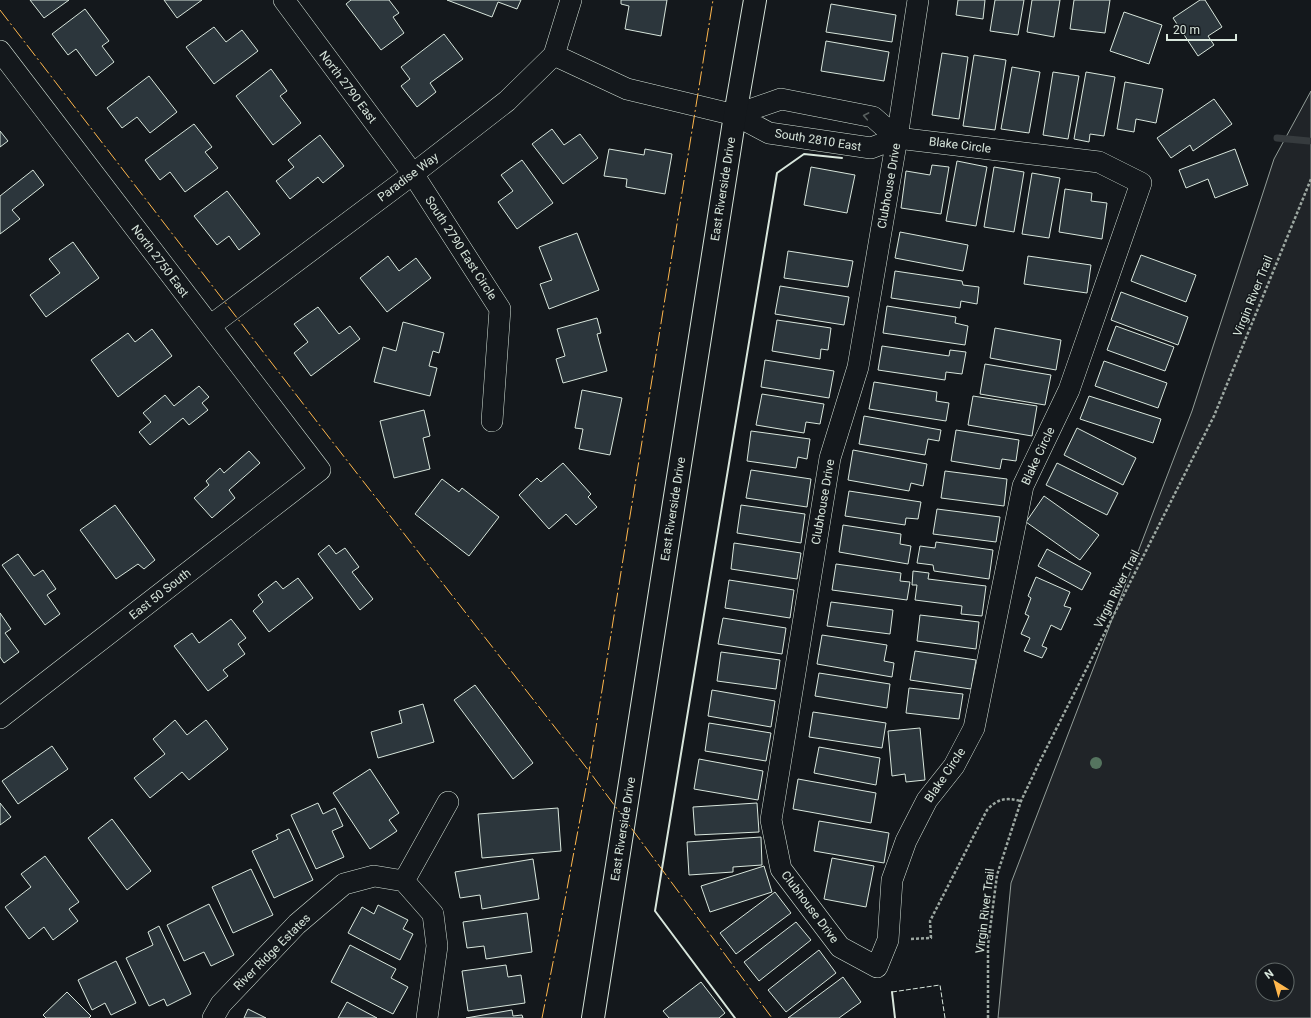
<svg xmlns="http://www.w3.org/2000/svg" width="1311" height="1018" viewBox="0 0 1311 1018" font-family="Roboto,sans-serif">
  <rect width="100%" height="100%" fill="#14181c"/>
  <!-- green -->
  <path fill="#202428" stroke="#939e99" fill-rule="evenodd" d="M 1311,91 L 1311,1018 L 998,1018 L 1011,883 L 1192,411 L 1274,159 ZM 1263,970 L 1287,970 L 1287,994 L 1263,994 Z"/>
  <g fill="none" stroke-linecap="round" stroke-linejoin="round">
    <!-- stream -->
    <path stroke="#363b3e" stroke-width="7" d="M 1277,138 L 1309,141"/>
  </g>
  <!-- building -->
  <path fill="#2c363c" stroke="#d8e6dc" d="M 30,0 L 69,0 L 44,18 Z
    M 164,0 L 202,0 L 177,18 Z
    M 351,0 L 389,0 L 399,13 L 393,17 L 404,33 L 381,50 L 346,4 Z
    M 447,0 L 521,0 L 517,9 L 498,2 L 492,17 Z
    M 621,0 L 667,0 L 661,36 L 625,29 L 629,6 L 621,4 Z
    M 958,0 L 985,0 L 983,19 L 956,15 Z
    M 995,0 L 1024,0 L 1018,35 L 990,31 Z
    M 1032,0 L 1060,0 L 1054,37 L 1027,32 Z
    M 1074,0 L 1110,0 L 1105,33 L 1070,29 Z
    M 1200,0 L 1205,0 L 1222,27 L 1208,36 L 1214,45 L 1198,56 L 1173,18 Z
    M 831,4 L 896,15 L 892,42 L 826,32 Z
    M 85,9 L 109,41 L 102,46 L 114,62 L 96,76 L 76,49 L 68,55 L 52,34 Z
    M 1124,12 L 1162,25 L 1149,64 L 1110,51 Z
    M 214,27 L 226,42 L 242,30 L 258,51 L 214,84 L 186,47 Z
    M 444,34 L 463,59 L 430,83 L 436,92 L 417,107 L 401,86 L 410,79 L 401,67 Z
    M 826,41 L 889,52 L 884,81 L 821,71 Z
    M 942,53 L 968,57 L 959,119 L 932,115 Z
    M 974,55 L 1006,60 L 995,130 L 963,126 Z
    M 1012,67 L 1040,72 L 1029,133 L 1001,129 Z
    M 271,69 L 287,91 L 280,96 L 301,123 L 273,145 L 236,96 Z
    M 1053,72 L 1079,76 L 1068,139 L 1043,135 Z
    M 1086,72 L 1115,77 L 1104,136 L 1090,134 L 1089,142 L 1074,139 Z
    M 149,76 L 177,112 L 150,133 L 137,117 L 122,128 L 107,108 Z
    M 1125,82 L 1163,89 L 1156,123 L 1136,119 L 1134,132 L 1117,129 Z
    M 1214,99 L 1232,124 L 1193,151 L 1190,145 L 1171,158 L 1157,138 Z
    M 194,124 L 212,147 L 205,152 L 218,168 L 185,192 L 170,172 L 160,180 L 145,160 Z
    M 552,129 L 564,145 L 580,134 L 598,158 L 563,184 L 532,144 Z
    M 0,131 L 8,141 L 0,147 Z
    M 320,135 L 344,166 L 323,183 L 318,177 L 290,199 L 276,181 L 294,167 L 288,160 Z
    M 609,149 L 644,155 L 645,149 L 672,154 L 665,194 L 626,187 L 627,179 L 604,176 Z
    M 1235,149 L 1248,185 L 1215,198 L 1208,179 L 1186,188 L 1179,170 Z
    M 522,160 L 553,203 L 517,229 L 498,202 L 513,191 L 501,175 Z
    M 957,161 L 987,167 L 976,226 L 946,221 Z
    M 932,165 L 949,167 L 941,214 L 901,208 L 906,171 L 930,175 Z
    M 811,167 L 855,175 L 847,213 L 804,205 Z
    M 994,167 L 1024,172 L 1014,232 L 984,227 Z
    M 33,170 L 44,185 L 12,210 L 20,219 L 0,234 L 0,196 Z
    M 1032,173 L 1060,178 L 1049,238 L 1022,234 Z
    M 1065,189 L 1092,193 L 1091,201 L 1107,203 L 1102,239 L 1059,232 Z
    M 227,191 L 260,234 L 239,250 L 229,236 L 217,245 L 194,216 Z
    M 900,232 L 968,245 L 963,271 L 895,258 Z
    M 577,233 L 599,290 L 549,309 L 540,284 L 552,280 L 539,247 Z
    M 73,242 L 99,278 L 46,317 L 30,295 L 60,273 L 49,259 Z
    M 788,251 L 853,261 L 848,287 L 784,278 Z
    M 1141,255 L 1196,275 L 1186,302 L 1131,281 Z
    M 388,256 L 399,271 L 416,258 L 431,278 L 387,312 L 360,278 Z
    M 1028,256 L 1091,265 L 1087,293 L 1024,284 Z
    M 895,271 L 962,281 L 963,285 L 979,287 L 977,304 L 961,301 L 960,308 L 891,298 Z
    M 780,286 L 849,297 L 844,325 L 775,314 Z
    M 1121,292 L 1188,317 L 1178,345 L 1111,320 Z
    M 887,306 L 956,317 L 955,323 L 968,326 L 965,345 L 883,333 Z
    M 318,307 L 339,334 L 350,326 L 360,339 L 311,376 L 294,353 L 308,342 L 294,324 Z
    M 597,318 L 601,333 L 597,334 L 607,371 L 563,383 L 556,359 L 565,356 L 557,329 Z
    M 777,320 L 831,328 L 828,350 L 821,349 L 820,359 L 772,351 Z
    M 403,322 L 444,333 L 439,353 L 433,351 L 429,366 L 437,368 L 430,396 L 374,382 L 383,347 L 396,351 Z
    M 1116,326 L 1174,347 L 1165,371 L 1107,350 Z
    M 995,328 L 1061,340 L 1056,370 L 990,358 Z
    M 152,329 L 172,356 L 118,397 L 91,360 L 128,333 L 135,342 Z
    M 882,346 L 949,356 L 950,350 L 966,352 L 962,374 L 946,372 L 945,380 L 878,370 Z
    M 765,360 L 834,371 L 829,398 L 761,387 Z
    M 1104,361 L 1167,383 L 1158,408 L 1095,386 Z
    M 985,364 L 1051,375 L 1045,405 L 980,394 Z
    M 874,382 L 937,392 L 936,401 L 949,403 L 946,421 L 869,409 Z
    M 199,386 L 209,397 L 202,403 L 208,410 L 189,425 L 183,418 L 150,445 L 139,432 L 151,422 L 143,413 L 165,395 L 174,406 Z
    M 582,390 L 622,398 L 610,455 L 579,449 L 583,429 L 575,428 Z
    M 762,394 L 824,404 L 820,424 L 806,422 L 804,433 L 756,425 Z
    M 973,396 L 1037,406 L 1032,436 L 968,425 Z
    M 1089,396 L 1161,419 L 1153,443 L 1080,419 Z
    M 424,410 L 430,436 L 423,438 L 430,469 L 394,478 L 380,421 Z
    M 864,416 L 941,430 L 939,441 L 928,439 L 925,455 L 859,444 Z
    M 1077,428 L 1136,458 L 1123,485 L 1064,455 Z
    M 956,430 L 1019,440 L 1016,461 L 1002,459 L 1000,469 L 951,461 Z
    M 751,431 L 810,439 L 807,459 L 798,457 L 796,468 L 747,461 Z
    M 853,450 L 927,464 L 923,486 L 911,483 L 909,491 L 848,480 Z
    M 249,451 L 260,463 L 229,490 L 235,498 L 212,518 L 194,498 L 209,485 L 206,481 L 220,468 L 224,473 Z
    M 563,463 L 591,494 L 588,497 L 597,507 L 576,525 L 566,514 L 549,529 L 519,495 L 537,478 L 541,482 Z
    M 1057,463 L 1118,493 L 1107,515 L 1046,485 Z
    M 751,470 L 811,479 L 807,507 L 746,498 Z
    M 945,471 L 1007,479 L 1004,506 L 941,498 Z
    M 442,479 L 459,492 L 462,488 L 499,517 L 469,556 L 415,514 Z
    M 849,491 L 921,502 L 918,519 L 906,518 L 905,525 L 845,516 Z
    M 1044,496 L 1099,535 L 1080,560 L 1026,522 Z
    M 115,505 L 155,560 L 144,569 L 138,564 L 116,579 L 80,530 Z
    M 741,505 L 805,514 L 801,543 L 737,533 Z
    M 937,509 L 1000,517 L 996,542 L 933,534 Z
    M 843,525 L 901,534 L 900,544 L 911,546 L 908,564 L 839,552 Z
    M 936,542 L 993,550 L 989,579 L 934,571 L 933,565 L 917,563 L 920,546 L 935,548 Z
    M 734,543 L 801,553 L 797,579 L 731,569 Z
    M 329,545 L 336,554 L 345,548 L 359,567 L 352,572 L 373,599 L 360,610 L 318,554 Z
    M 1047,549 L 1091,573 L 1082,590 L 1038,566 Z
    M 18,554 L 34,576 L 43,570 L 56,589 L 47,595 L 60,614 L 45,625 L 2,565 Z
    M 836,564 L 901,573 L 900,581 L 910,582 L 907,600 L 832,590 Z
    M 913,571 L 929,573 L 928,579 L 986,586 L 982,616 L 961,614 L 962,606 L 915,600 L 917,585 L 912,585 Z
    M 1036,577 L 1070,592 L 1064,606 L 1071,608 L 1061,630 L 1051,625 L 1042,646 L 1047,648 L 1042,658 L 1024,651 L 1030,638 L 1021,634 L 1029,616 L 1025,614 L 1031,598 L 1028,596 Z
    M 298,578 L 313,598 L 269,632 L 253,611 L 263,602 L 258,595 L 276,581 L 283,589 Z
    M 729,580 L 794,590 L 790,618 L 725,608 Z
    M 831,602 L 893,610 L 890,634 L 827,626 Z
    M 0,613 L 11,629 L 5,633 L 19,652 L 4,663 L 0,657 Z
    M 920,615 L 979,622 L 976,649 L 917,641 Z
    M 723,618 L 786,628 L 782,654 L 718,644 Z
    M 231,619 L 246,638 L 238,644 L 245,654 L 223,670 L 228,676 L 208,691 L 174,646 L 192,633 L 199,643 Z
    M 822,635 L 887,645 L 884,661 L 894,663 L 892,677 L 817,664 Z
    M 915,651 L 976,660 L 971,689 L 910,680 Z
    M 721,652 L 780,660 L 776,689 L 717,681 Z
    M 819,673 L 890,684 L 887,708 L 815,696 Z
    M 475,685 L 533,763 L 513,779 L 454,700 Z
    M 909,688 L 963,694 L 959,719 L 906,713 Z
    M 712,690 L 775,701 L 771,727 L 708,716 Z
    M 423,704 L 434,742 L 378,758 L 371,732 L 402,723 L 399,711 Z
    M 813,712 L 886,723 L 882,748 L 809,737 Z
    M 175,720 L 187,735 L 206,720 L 228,749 L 189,780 L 182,772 L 150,798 L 134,778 L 165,754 L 153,739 Z
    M 709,723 L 771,733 L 766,761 L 705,751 Z
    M 920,728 L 925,780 L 906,782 L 905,774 L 892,776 L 888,731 Z
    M 52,746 L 68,769 L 18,804 L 2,781 Z
    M 819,747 L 880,758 L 876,785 L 814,773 Z
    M 699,759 L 763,771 L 758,800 L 694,789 Z
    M 370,769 L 399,813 L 389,820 L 397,831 L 370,849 L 333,793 Z
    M 798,779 L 876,793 L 871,823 L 793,809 Z
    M 0,803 L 11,817 L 0,825 Z
    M 318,803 L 323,814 L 335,808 L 343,826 L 332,831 L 344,857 L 316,869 L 291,815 Z
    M 757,803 L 759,832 L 695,835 L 693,807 Z
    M 558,808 L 561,851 L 482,858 L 478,814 Z
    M 112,819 L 151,871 L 127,890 L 88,838 Z
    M 819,821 L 889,833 L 884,863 L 814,851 Z
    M 289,829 L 313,880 L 274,898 L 252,851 L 278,839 L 276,835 Z
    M 761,837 L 762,865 L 733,867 L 733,872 L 689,875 L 687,842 Z
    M 45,856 L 79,902 L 69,909 L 78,921 L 53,940 L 44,927 L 29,939 L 5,907 L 31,887 L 21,874 Z
    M 832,858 L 874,866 L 866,907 L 824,899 Z
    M 533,859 L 539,899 L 482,909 L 480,895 L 460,898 L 455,872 Z
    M 764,866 L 772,892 L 710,912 L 701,886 Z
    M 251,869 L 273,915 L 233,933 L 212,887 Z
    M 775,892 L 791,913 L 736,954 L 720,933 Z
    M 209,904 L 234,955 L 211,966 L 204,952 L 184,961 L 167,925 Z
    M 378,905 L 408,920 L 403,929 L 413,934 L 400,960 L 348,933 L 362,907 L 374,914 Z
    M 527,913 L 532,952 L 486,959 L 484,946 L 467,948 L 463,922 Z
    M 796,922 L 811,940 L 759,981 L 744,962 Z
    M 159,926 L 191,994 L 167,1006 L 164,999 L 149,1006 L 126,958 L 153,945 L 148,932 Z
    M 350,945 L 396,969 L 391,978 L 408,987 L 393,1014 L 331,982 Z
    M 819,950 L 836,973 L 786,1012 L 768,990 Z
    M 116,961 L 136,1003 L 111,1015 L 105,1003 L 92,1010 L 78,980 Z
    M 506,965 L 508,977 L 521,975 L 525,1003 L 468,1011 L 462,971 Z
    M 843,977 L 861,1002 L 839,1018 L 788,1018 Z
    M 701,982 L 725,1013 L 719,1018 L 669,1018 L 663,1011 Z
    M 67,992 L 91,1016 L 89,1018 L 46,1018 L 43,1015 Z
    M 347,1002 L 377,1018 L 338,1018 Z
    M 248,1009 L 266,1018 L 244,1018 Z
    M 512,1010 L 513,1016 L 522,1015 L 523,1018 L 466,1018 Z"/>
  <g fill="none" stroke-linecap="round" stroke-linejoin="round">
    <!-- street casing -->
    <g stroke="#d8e6dc" stroke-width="22">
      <path id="street" d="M 284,0 L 413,174 L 500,309 L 492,421
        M 0,51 L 320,470 L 0,718
        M 554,55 L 627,89 L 735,115 L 769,133 L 871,148 L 897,138 L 1099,162 L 1141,183 L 1069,390 L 1023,486 L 974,728 L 954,766 L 927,800 L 906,841 L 892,880 L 888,940 L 877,967 L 840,947 L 781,869 L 771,820 L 830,458 L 858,367 L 897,138 L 918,0
        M 735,115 L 781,99 L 873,117 L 897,138
        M 210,326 L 413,174 L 507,101 L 554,55 L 571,0
        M 404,881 L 448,802
        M 213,1018 L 221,1004 L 297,924 L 344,884 L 374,876 L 404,881 L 433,914 L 437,946 L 427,1018"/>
    </g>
    <!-- primary casing -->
    <g stroke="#d8e6dc" stroke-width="24">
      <path id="primary" d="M 593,1018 L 735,115 L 755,0"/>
    </g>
    <!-- path -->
    <path stroke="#9da8a2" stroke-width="2.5" stroke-dasharray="3 2" stroke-linecap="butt" d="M 911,939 L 931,938 L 930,921 L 987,810 C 997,799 1006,797 1020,801
      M 988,1018 L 988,945 L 997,875 L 1021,801 L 1039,763 L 1214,416 L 1311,179"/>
    <!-- street -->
    <use href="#street" stroke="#14181c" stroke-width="21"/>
    <!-- primary -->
    <use href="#primary" stroke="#14181c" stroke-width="22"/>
    <!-- fence -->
    <path stroke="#d8e6dc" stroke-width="1" stroke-dasharray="5 2" stroke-linecap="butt" d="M 892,992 L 940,985 L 945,1018"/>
    <!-- wall -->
    <path stroke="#d8e6dc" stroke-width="2" d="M 892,992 L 895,1018
      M 735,1018 L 655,911 L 777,173 L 804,154 L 842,158"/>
    <!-- power -->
    <path stroke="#ffb74d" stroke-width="1" stroke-dasharray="14 3 2 3" stroke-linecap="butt" d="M 0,10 L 331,440 L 589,771 L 772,1018
      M 542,1018 L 559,932 L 589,771 L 713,0"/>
  </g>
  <!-- trees -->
  <circle fill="#55745f" cx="1096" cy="763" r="6"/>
  <!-- one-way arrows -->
  <defs><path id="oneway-chevron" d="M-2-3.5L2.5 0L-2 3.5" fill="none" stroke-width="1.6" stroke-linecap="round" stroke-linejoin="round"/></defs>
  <use stroke="#59605f" href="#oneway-chevron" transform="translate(866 116) rotate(-169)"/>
  <g text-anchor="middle" stroke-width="3" stroke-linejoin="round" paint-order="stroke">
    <!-- street labels -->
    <g font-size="12" fill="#d8e6dc" stroke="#14181c">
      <text transform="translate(348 87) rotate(53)" y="4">North 2790 East</text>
      <text transform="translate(818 140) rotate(9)" y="4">South 2810 East</text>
      <text transform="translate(960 145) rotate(7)" y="4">Blake Circle</text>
      <text transform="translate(408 177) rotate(-37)" y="4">Paradise Way</text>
      <text transform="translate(889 186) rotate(-80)" y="4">Clubhouse Drive</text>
      <text transform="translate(723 189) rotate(-81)" y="4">East Riverside Drive</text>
      <text transform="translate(461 248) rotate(57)" y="4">South 2790 East Circle</text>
      <text transform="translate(160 261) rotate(53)" y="4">North 2750 East</text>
      <text transform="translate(1253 296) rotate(-68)" y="4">Virgin River Trail</text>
      <text transform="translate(1038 456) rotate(-65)" y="4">Blake Circle</text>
      <text transform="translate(823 502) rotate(-80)" y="4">Clubhouse Drive</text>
      <text transform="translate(673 509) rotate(-81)" y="4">East Riverside Drive</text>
      <text transform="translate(1117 589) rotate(-63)" y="4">Virgin River Trail</text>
      <text transform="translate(160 594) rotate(-38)" y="4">East 50 South</text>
      <text transform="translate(945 775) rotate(-56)" y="4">Blake Circle</text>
      <text transform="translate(623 829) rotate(-81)" y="4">East Riverside Drive</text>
      <text transform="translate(810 907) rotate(53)" y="4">Clubhouse Drive</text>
      <text transform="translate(985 911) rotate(-83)" y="4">Virgin River Trail</text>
      <text transform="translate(272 952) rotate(-45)" y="4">River Ridge Estates</text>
    </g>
  </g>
  <!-- north arrow -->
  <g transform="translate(1275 982) rotate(323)"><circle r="19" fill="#14181c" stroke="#626a69"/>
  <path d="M0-3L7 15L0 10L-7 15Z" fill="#ffb74d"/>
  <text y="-6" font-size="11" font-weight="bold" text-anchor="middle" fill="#d8e6dc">N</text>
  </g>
  <!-- scale -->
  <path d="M1167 34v6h69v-6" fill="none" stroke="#d8e6dc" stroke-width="2"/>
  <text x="1173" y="34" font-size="12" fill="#d8e6dc" stroke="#14181c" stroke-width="3" paint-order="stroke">20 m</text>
</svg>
